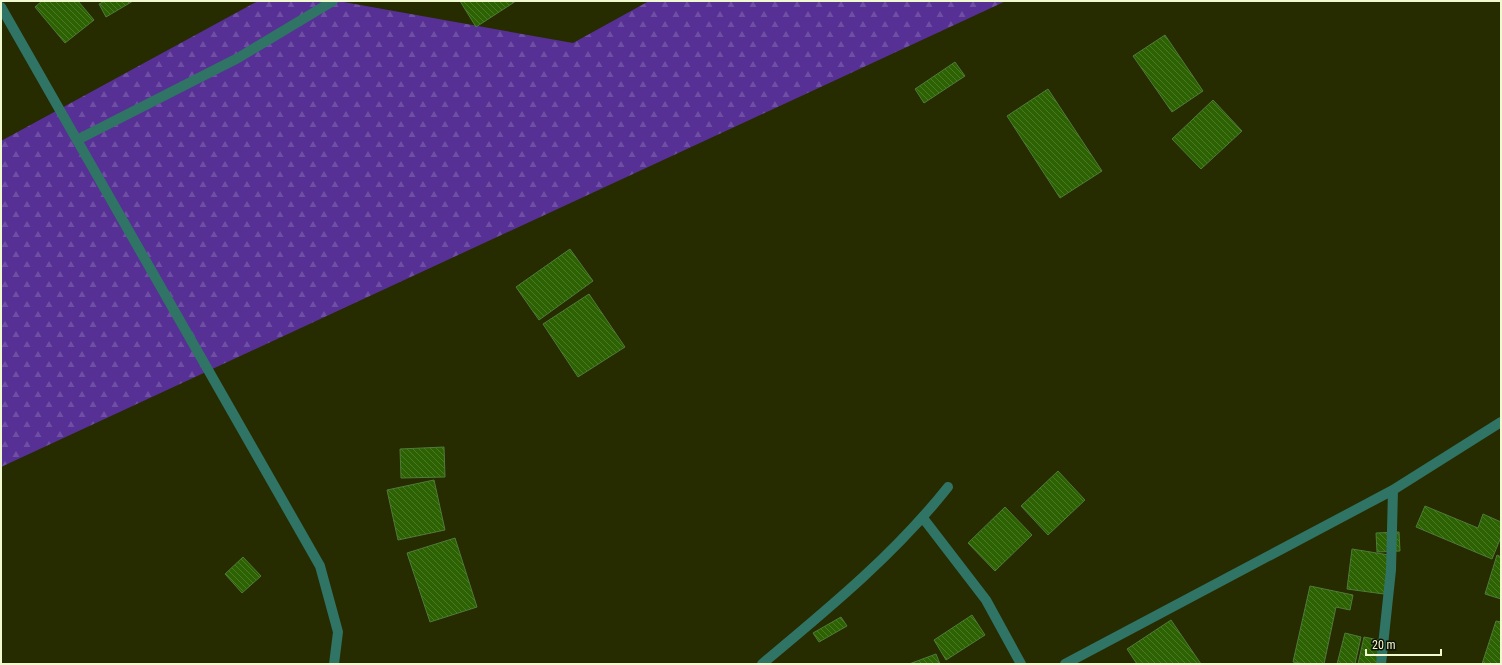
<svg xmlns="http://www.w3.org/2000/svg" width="1502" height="665" viewBox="0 0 1502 665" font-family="'Roboto Condensed',sans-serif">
  <defs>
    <pattern id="forest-firs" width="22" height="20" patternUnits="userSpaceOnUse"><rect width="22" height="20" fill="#563095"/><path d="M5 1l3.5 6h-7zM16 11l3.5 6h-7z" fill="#6f4fa3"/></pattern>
    <pattern id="building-back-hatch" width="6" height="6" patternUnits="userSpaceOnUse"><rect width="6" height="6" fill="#2d6203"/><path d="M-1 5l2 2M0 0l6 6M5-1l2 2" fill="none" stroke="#4c7927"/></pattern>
  </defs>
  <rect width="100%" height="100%" fill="#262b00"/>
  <!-- forest -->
  <path fill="url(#forest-firs)" d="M 258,1 L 338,1 L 573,43 L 649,1 L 1006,1 L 1,467 L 1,141 Z"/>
  <!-- building -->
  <path fill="url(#building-back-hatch)" stroke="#4f7b39" d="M 42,1 L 78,1 L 94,20 L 65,43 L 35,7 Z
    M 105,1 L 133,1 L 106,17 L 99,4 Z
    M 460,1 L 516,1 L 476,27 Z
    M 1165,35 L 1203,91 L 1172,112 L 1133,56 Z
    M 955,62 L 965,76 L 924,103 L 915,89 Z
    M 1048,89 L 1102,171 L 1060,198 L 1007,116 Z
    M 1213,100 L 1242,131 L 1201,169 L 1172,139 Z
    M 570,249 L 593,281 L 539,320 L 516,287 Z
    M 589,294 L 625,347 L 578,377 L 543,324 Z
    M 444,447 L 445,477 L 401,478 L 400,449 Z
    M 1058,471 L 1085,500 L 1048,535 L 1021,506 Z
    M 434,480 L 445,530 L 398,540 L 387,490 Z
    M 1425,506 L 1478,528 L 1483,514 L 1501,522 L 1501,537 L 1492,559 L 1416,527 Z
    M 1005,507 L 1032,535 L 995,571 L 968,543 Z
    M 1399,532 L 1400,551 L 1377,552 L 1376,533 Z
    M 455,538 L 477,607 L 430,622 L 407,553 Z
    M 1352,549 L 1389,555 L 1384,594 L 1347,589 Z
    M 1497,555 L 1501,557 L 1501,599 L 1485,594 Z
    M 243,557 L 261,576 L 242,593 L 225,574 Z
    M 1310,586 L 1353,595 L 1350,610 L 1336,607 L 1324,664 L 1305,664 L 1293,662 Z
    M 972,615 L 985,635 L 946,660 L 934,640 Z
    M 841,617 L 847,626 L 819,642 L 813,633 Z
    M 1171,620 L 1201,664 L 1137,664 L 1127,649 Z
    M 1496,621 L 1501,622 L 1501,664 L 1482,664 Z
    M 1345,633 L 1361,637 L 1355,664 L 1337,664 Z
    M 1364,637 L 1384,641 L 1379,664 L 1358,664 Z
    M 936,654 L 940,664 L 909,664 Z"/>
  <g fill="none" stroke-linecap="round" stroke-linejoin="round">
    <!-- minor -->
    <path stroke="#307465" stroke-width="10" d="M 77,140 L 238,58 L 333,1
      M 923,518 L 986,600 L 1021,664
      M 762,664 C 828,609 895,554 948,487
      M 1065,664 L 1393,490 L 1501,422
      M 1381,664 L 1391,570 L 1393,490"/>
    <!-- tertiary -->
    <path stroke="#307465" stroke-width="10" d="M 1,7 L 320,566 L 338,632 L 334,664"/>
  </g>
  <!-- border -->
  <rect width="1502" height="665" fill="none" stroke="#f1f9d0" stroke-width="4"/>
  <!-- scale -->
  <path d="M1366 649v6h75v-6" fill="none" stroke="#f1f9d0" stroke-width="2"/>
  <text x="1372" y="649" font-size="12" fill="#f1f9d0" stroke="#0f1200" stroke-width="3" paint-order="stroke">20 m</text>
</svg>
